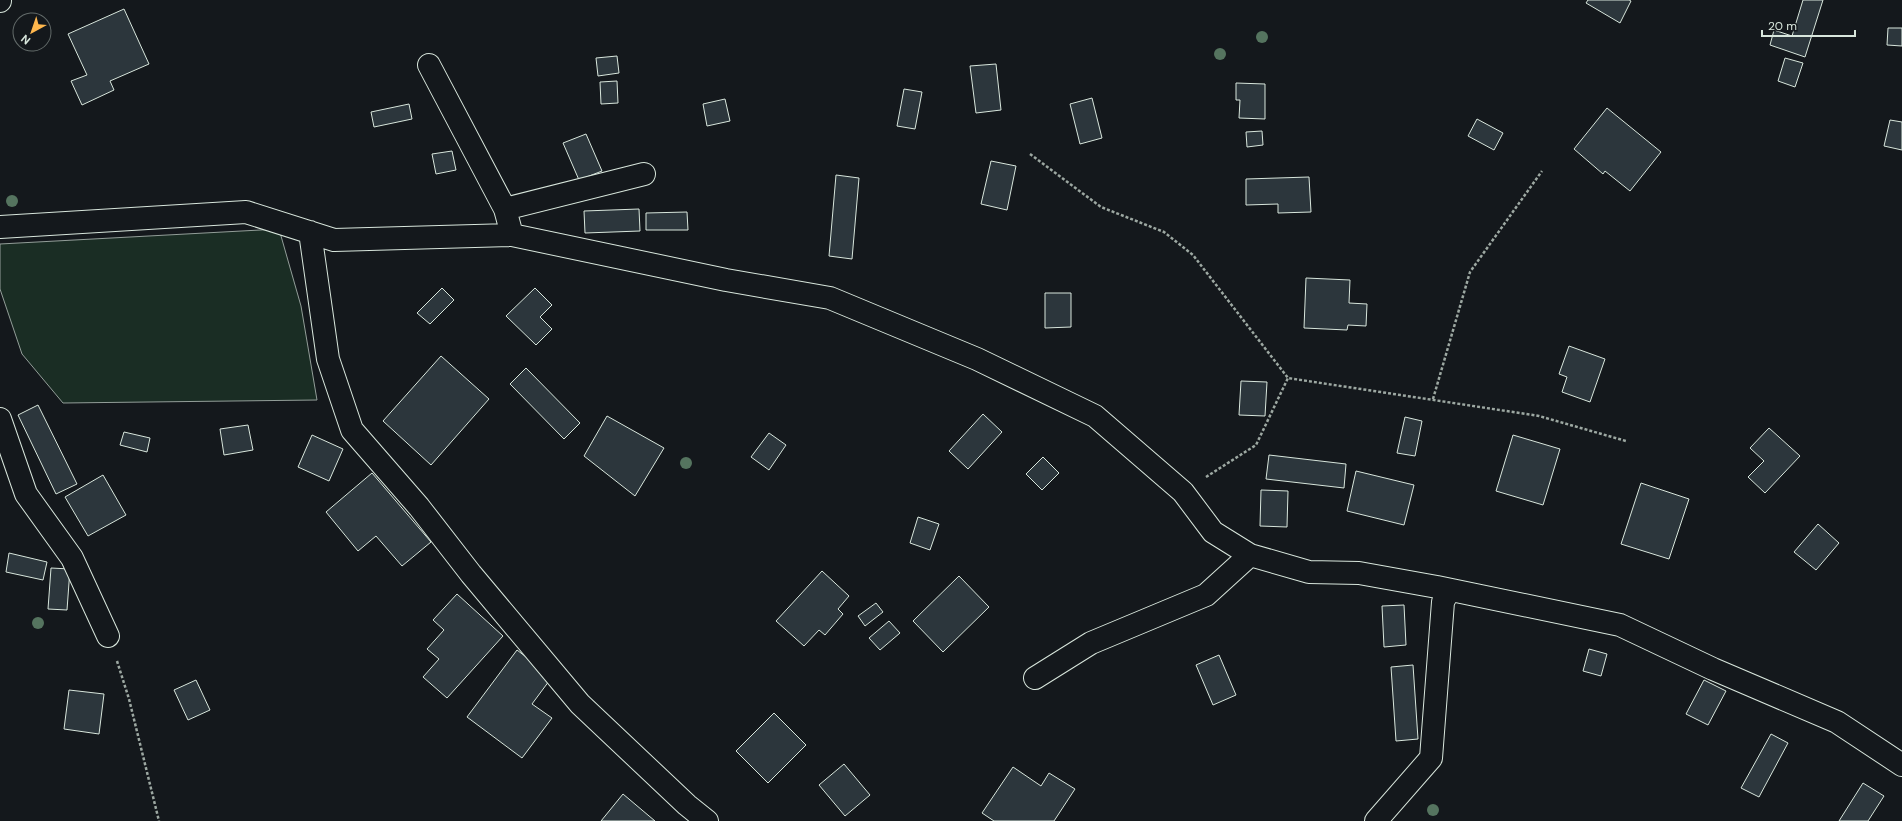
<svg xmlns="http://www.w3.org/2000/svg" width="1902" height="821" viewBox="0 0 1902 821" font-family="'DM Sans',sans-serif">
  <rect width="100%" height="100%" fill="#14181c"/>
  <!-- green -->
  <path fill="#1a2d24" stroke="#939e99" d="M 279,229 L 301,306 L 317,400 L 63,403 L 22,354 L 0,289 L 0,244 Z"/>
  <!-- building -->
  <path fill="#2c363c" stroke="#d8e6dc" d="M 1588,0 L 1629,0 L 1631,1 L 1620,23 L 1586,3 Z
    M 1803,0 L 1823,0 L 1805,57 L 1770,45 L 1774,30 L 1792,36 Z
    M 124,9 L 149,64 L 110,81 L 114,90 L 82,105 L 71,81 L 87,75 L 68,34 Z
    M 1888,28 L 1902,28 L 1902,46 L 1887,45 Z
    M 617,56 L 619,73 L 598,76 L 596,58 Z
    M 1785,58 L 1803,63 L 1795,87 L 1778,81 Z
    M 996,64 L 1001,110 L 976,113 L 970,66 Z
    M 617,81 L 618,103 L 601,104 L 600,82 Z
    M 1236,83 L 1265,84 L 1265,119 L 1239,118 L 1240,100 L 1236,100 Z
    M 904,89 L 922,92 L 915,129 L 897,126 Z
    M 1092,98 L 1102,138 L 1080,144 L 1070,104 Z
    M 725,99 L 730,121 L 707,126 L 703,104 Z
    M 409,104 L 412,119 L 374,127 L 371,112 Z
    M 1607,108 L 1661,152 L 1630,191 L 1605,171 L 1603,174 L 1574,149 Z
    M 1477,119 L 1503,133 L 1494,150 L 1468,136 Z
    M 1890,120 L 1902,122 L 1902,150 L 1884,146 Z
    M 1262,131 L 1263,145 L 1247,147 L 1246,132 Z
    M 586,134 L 602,171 L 579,180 L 563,143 Z
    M 452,151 L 456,170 L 436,174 L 432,154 Z
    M 991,161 L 1016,166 L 1007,210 L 981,204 Z
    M 836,175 L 859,178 L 852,259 L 829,256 Z
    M 1309,177 L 1311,212 L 1278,213 L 1278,204 L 1246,205 L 1246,179 Z
    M 639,209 L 640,231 L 585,233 L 584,211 Z
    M 687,212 L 688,230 L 646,230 L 646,213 Z
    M 1306,278 L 1350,280 L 1349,303 L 1367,304 L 1366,326 L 1348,325 L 1347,330 L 1304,328 Z
    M 442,288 L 454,300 L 430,324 L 417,313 Z
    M 535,288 L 552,305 L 540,317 L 552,329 L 536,345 L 506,316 Z
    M 1045,293 L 1071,293 L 1071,327 L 1045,328 Z
    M 1569,346 L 1605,359 L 1590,402 L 1562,392 L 1567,377 L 1559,374 Z
    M 441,356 L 489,399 L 431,465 L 383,421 Z
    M 526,368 L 580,423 L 564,439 L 510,384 Z
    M 1241,381 L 1267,382 L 1265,416 L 1239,415 Z
    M 38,405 L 77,484 L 56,494 L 18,415 Z
    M 983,414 L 1002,432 L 968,469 L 949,451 Z
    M 607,416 L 664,448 L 635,496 L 584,456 Z
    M 1405,417 L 1422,421 L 1415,456 L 1397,453 Z
    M 248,425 L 253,450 L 224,455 L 220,429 Z
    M 1769,428 L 1800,456 L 1765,493 L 1748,477 L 1764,461 L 1750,448 Z
    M 124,432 L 150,438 L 147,452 L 120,445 Z
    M 769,433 L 786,445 L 769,470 L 751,457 Z
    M 312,435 L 343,449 L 329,481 L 298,467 Z
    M 1513,435 L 1560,449 L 1543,505 L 1496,491 Z
    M 1269,455 L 1346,464 L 1344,488 L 1266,479 Z
    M 1043,457 L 1059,473 L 1042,490 L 1026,474 Z
    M 1356,471 L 1414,485 L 1404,525 L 1347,511 Z
    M 372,473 L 431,542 L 402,566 L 376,536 L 358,551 L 326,512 Z
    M 103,475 L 126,515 L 88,536 L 65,497 Z
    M 1641,483 L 1689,499 L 1669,559 L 1621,544 Z
    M 1261,490 L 1288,491 L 1287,527 L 1260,526 Z
    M 918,517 L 939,524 L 930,550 L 910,543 Z
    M 1818,524 L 1839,543 L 1816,570 L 1794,552 Z
    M 9,553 L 47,562 L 43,580 L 6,572 Z
    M 51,568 L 70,569 L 67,610 L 48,609 Z
    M 822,571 L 849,596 L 838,609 L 843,614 L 825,635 L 819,630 L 804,646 L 776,621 Z
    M 959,576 L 989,607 L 943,652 L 913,621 Z
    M 457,594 L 503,636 L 447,698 L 423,677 L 439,659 L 427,649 L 444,630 L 433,620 Z
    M 876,603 L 883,612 L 865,626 L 858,616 Z
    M 1404,605 L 1406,645 L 1384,647 L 1382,606 Z
    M 889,621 L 900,633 L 880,650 L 869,638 Z
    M 1589,649 L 1607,654 L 1601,676 L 1583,671 Z
    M 517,650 L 552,677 L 532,704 L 552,718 L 522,758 L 467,717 Z
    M 1219,655 L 1236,695 L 1213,705 L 1196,665 Z
    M 1413,665 L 1418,739 L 1396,741 L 1391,667 Z
    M 196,680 L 210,710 L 188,720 L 174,690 Z
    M 1704,680 L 1726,691 L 1708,725 L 1686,714 Z
    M 69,690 L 104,694 L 99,734 L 64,729 Z
    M 774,713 L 806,745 L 768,783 L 736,751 Z
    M 1771,734 L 1788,743 L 1759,797 L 1741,788 Z
    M 844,764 L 870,795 L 845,816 L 819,785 Z
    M 1013,767 L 1041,786 L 1049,773 L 1075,789 L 1054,821 L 994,821 L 982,813 Z
    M 1863,783 L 1884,796 L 1868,821 L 1839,821 Z
    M 623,794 L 655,821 L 601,821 Z"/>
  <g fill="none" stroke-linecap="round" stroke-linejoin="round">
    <!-- street casing -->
    <g stroke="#d8e6dc" stroke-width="24">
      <path id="street" d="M 0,1 L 0,0
        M 429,65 L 505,209
        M 0,227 L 246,212 L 334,240 L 512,235 L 726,280 L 830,298 L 977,359 L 1095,416 L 1183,492 L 1213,532 L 1250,555 L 1206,595 L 1091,643 L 1035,678
        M 310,232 L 328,359 L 352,430 L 419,507 L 471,574 L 580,704 L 687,805 L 707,821
        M 512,235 L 505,209 L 644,174
        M 0,419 L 26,494 L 72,558 L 108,636
        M 1250,555 L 1309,572 L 1359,573 L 1437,587 L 1620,625 L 1713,669 L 1837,722 L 1902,765
        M 1376,821 L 1431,758 L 1443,602 L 1449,590"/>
    </g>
    <!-- path -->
    <path stroke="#9da8a2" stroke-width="2.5" stroke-dasharray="3 2" stroke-linecap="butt" d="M 1030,154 L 1101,207 L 1164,232 L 1193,255 L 1288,378 L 1539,416 L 1626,441
      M 1433,399 L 1470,272 L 1542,171
      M 1206,477 L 1256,445 L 1288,378
      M 117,661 L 129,699 L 159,821"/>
    <!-- street -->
    <use href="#street" stroke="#14181c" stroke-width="22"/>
  </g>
  <!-- trees -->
  <g fill="#55745f">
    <circle cx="1262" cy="37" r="6"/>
    <circle cx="1220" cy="54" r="6"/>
    <circle cx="12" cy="201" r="6"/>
    <circle cx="686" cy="463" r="6"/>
    <circle cx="38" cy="623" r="6"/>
    <circle cx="1433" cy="810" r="6"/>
  </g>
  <!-- north arrow -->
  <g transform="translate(32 32) rotate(220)"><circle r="19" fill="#14181c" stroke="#626a69"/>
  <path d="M0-3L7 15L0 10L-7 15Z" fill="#ffb74d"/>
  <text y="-6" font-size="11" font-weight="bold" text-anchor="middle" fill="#d8e6dc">N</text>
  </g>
  <!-- scale -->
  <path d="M1762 30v6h93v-6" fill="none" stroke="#d8e6dc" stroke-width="2"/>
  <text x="1768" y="30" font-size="12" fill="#d8e6dc" stroke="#14181c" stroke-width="3" paint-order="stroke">20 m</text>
</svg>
